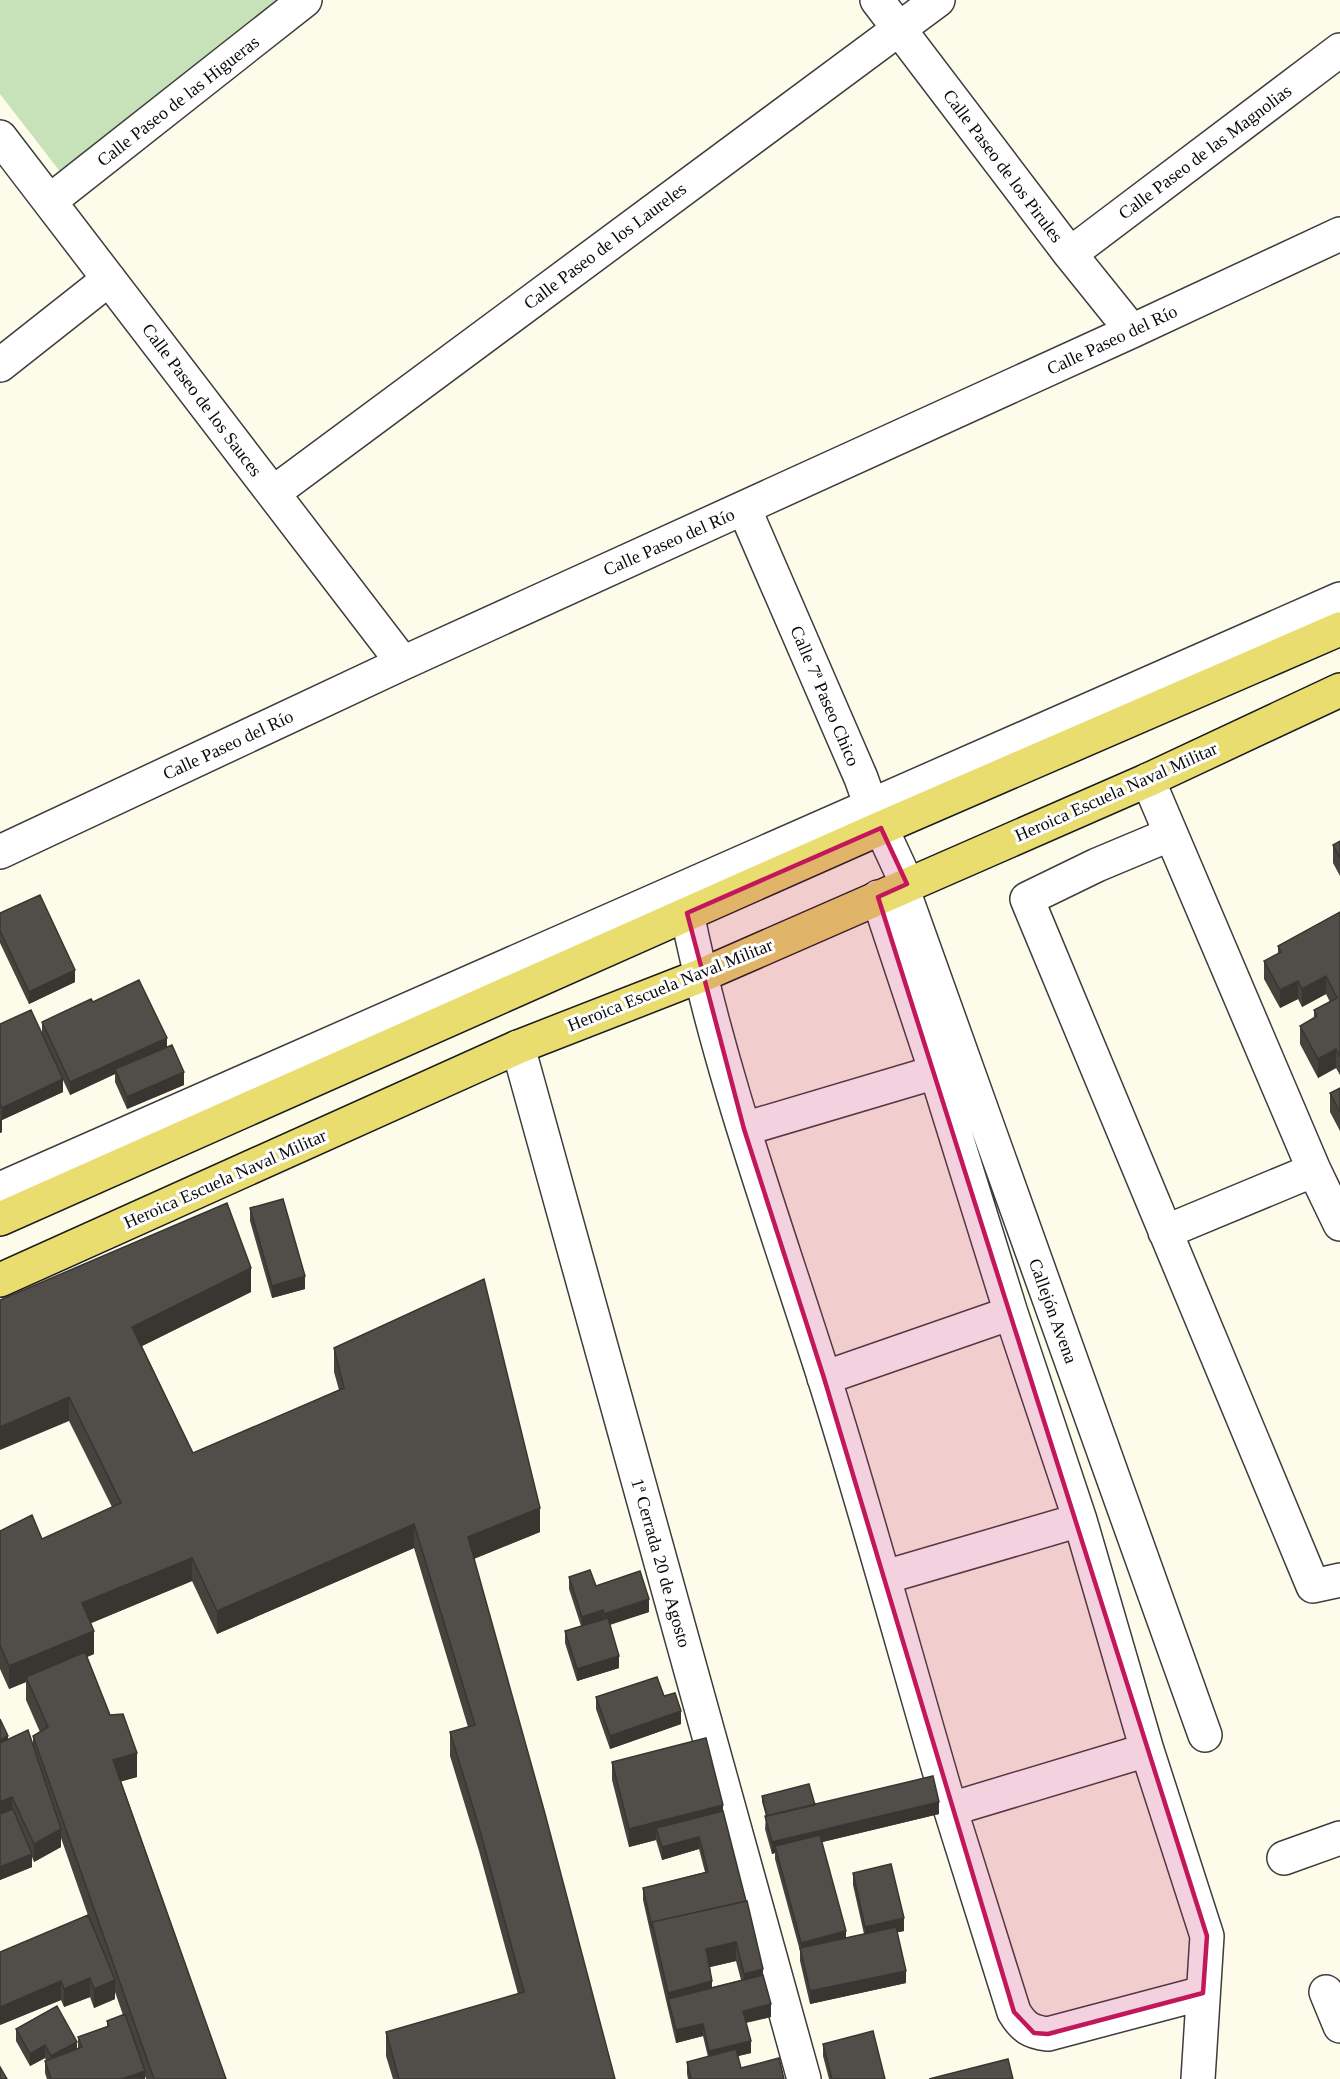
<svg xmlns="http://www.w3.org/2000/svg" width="1340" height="2079" viewBox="0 0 1340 2079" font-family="'Times New Roman',serif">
  <rect width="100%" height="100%" fill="#fdfcea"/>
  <!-- green -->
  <path fill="#c7e2b8" d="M 0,0 L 311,0 L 72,187 L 0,94 Z"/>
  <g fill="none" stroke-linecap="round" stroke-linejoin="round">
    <!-- minor casing -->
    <g stroke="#3d3d3d" stroke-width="36">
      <path id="minor" d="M 877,0 L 1070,254 L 1132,331
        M 0,137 L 403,663
        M 50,201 L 305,0
        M 1070,254 L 1340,50
        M 0,365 L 109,279
        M 273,493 L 938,0
        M 744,508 L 861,778 L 871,806 L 907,884
        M 1148,780 L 1314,1170 L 1340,1224
        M 1171,834 L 1097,865 L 1027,899 L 1313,1586 L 1340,1580
        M 0,852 L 403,663 L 1132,331 L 1340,234
        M 902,887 L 1205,1735
        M 878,897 L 936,1072 L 1011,1313 L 1080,1520 L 1147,1750 L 1207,1936 L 1198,2079
        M 687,913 C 719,1071 775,1223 824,1377 C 869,1520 908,1665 950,1808 C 971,1876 993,1944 1014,2012 C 1023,2027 1030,2032 1048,2034 L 1203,1993
        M 518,1047 L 804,2079
        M 744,1129 L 936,1072
        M 0,1189 L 1340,599
        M 1165,1232 L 1314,1170
        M 824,1378 L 1011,1313
        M 885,1577 L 1080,1520
        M 951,1809 L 1147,1750
        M 1284,1858 L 1340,1838
        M 1326,1992 L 1340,2026"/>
    </g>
    <!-- major casing -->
    <g stroke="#1b1b1b" stroke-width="36">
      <path id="major" d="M 0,1219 L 881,828 L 1340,629
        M 0,1280 L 518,1047 L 700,976 L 1148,780 L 1340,690"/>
    </g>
    <!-- minor -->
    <use href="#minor" stroke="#fff" stroke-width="33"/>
    <!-- major -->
    <use href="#major" stroke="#e8dd6e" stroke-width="33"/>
  </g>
  <!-- wall -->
  <path fill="#46423e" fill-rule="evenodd" d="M 1340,841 L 1340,876 L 1333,863 L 1333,845 Z
    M 1340,912 L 1340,1075 L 1336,1068 L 1318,1078 L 1300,1044 L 1300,1026 L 1314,1018 L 1314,1010 L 1330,1002 L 1326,994 L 1302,1007 L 1298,999 L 1280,1008 L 1264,979 L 1264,961 L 1278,954 L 1278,946 Z
    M 0,913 L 75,982 L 29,1004 L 0,943 Z
    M 93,1002 L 167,1047 L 184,1085 L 127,1109 L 115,1082 L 115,1074 L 70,1095 L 63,1080 L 63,1092 L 2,1120 L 2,1132 L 0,1133 L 0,1024 L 42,1034 L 42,1022 Z
    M 1340,1088 L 1340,1131 L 1330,1112 L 1330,1093 Z
    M 250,1208 L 305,1289 L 272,1298 L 250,1221 Z
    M 251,1292 L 142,1346 L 193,1453 L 339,1390 L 334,1372 L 334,1348 L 540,1532 L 474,1559 L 615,2079 L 393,2079 L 386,2056 L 386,2032 L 518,1994 L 479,1851 L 450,1756 L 450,1732 L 468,1727 L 414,1548 L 217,1634 L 192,1581 L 91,1623 L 94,1654 L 87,1657 L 110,1715 L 137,1777 L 121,1781 L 226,2079 L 146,2079 L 145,2076 L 145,2079 L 47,2079 L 45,2073 L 45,2061 L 46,2060 L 45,2058 L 30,2066 L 16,2041 L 16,2029 L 77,2049 L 78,2049 L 78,2037 L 107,2027 L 107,2021 L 123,2015 L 115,1992 L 115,1999 L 94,2008 L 90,1997 L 64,2007 L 61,2000 L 0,2025 L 91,1924 L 61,1838 L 61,1847 L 34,1862 L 32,1857 L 32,1867 L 0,1880 L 0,1719 L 8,1739 L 33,1745 L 33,1736 L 40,1732 L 26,1700 L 26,1682 L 9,1689 L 0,1669 L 0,1531 L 42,1539 L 112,1507 L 69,1421 L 0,1300 Z
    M 569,1577 L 596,1586 L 649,1612 L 610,1625 L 619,1668 L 577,1681 L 565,1643 L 565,1631 L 581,1626 L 569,1589 Z
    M 664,1696 L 681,1724 L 610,1749 L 596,1709 L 596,1697 Z
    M 612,1762 L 723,1811 L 763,1975 L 771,2017 L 746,2023 L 751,2053 L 738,2056 L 741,2068 L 784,2079 L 688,2079 L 687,2074 L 687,2062 L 708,2057 L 703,2036 L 676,2043 L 652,1940 L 643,1900 L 643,1888 L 705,1872 L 699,1849 L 662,1860 L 656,1840 L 629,1847 L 612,1780 ZM 736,1961 L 741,1980 L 712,1987 L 710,1967 Z
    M 762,1796 L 815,1805 L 939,1814 L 822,1842 L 846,1938 L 864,1934 L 853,1885 L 853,1873 L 904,1931 L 897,1932 L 906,1983 L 810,2004 L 800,1961 L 800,1951 L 775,1859 L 775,1853 L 772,1854 L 765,1829 L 766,1816 L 762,1802 Z
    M 823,2044 L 885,2079 L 829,2079 L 823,2056 Z"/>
  <!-- shaded-wall -->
  <path fill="#393632" d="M 75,970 L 75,982 L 29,1004 L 29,992 Z
    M 1326,976 L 1326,994 L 1302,1007 L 1302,989 Z
    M 1298,981 L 1298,999 L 1280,1008 L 1280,990 Z
    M 167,1038 L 167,1050 L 115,1069 L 115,1074 L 70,1095 L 70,1082 Z
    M 1336,1049 L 1336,1068 L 1318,1078 L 1318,1059 Z
    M 184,1072 L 184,1085 L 127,1109 L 127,1097 Z
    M 63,1079 L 63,1092 L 2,1120 L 2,1132 L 0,1133 L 0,1120 L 2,1119 L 2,1108 Z
    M 251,1268 L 251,1292 L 132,1351 L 132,1327 Z
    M 305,1276 L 305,1289 L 272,1298 L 272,1286 Z
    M 69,1397 L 69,1421 L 0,1450 L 0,1427 Z
    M 540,1508 L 540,1532 L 468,1561 L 468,1537 Z
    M 414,1524 L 414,1548 L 217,1634 L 217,1611 Z
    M 192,1558 L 192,1581 L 82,1627 L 82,1603 Z
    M 649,1599 L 649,1612 L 604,1626 L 604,1614 Z
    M 603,1610 L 603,1622 L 582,1629 L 582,1617 Z
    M 94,1631 L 94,1654 L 28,1681 L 26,1677 L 26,1682 L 9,1689 L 9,1666 Z
    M 619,1656 L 619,1668 L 577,1681 L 577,1669 Z
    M 681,1711 L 681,1724 L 610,1749 L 610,1736 Z
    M 8,1736 L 8,1754 L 0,1758 L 0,1740 Z
    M 137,1753 L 137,1777 L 113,1784 L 113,1760 Z
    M 12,1797 L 12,1815 L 0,1820 L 0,1802 Z
    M 939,1802 L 939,1814 L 777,1853 L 775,1846 L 775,1853 L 772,1854 L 772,1842 Z
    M 723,1805 L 723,1823 L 656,1828 L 656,1840 L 629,1847 L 629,1829 Z
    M 61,1829 L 61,1847 L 34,1862 L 34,1844 Z
    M 699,1837 L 699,1849 L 662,1860 L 662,1847 Z
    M 32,1854 L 32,1867 L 0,1880 L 0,1867 Z
    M 904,1918 L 904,1931 L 865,1939 L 865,1927 Z
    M 846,1931 L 846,1944 L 801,1953 L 801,1943 Z
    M 736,1942 L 736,1961 L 706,1968 L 706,1949 Z
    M 763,1969 L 763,1987 L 744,1992 L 744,1974 Z
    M 906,1971 L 906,1983 L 810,2004 L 810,1991 Z
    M 90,1978 L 90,1997 L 64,2007 L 64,1989 Z
    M 115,1980 L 115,1999 L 94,2008 L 94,1989 Z
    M 61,1981 L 61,2000 L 0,2025 L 0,2007 Z
    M 712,1981 L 712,2000 L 668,1999 L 668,1993 Z
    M 771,2004 L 771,2017 L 743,2023 L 743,2011 Z
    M 703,2024 L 703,2036 L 676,2043 L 676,2030 Z
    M 751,2041 L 751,2053 L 709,2063 L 709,2051 Z
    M 77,2042 L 77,2054 L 51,2069 L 51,2056 Z
    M 45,2045 L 45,2058 L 30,2066 L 30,2054 Z
    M 145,2071 L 145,2079 L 122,2079 Z"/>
  <!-- building -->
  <path fill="#514d48" stroke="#393632" stroke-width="1.5" d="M 1340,841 L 1340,858 L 1333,845 Z
    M 40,895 L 75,970 L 29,992 L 0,931 L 0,913 Z
    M 1340,912 L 1340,1056 L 1336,1049 L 1318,1059 L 1300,1026 L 1317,1016 L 1314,1010 L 1337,998 L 1326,976 L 1302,989 L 1298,981 L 1280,990 L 1264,961 L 1281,952 L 1278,946 Z
    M 139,980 L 167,1038 L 70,1082 L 42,1022 L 91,999 L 93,1002 Z
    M 31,1010 L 63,1079 L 2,1108 L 0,1103 L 0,1024 Z
    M 172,1045 L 184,1072 L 127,1097 L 115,1069 Z
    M 1340,1088 L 1340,1112 L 1330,1093 Z
    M 283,1199 L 305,1276 L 272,1286 L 250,1208 Z
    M 227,1203 L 251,1268 L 132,1327 L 193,1453 L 344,1388 L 334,1348 L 484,1279 L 540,1508 L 468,1537 L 544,1810 L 615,2079 L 399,2079 L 386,2032 L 524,1992 L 479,1827 L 450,1732 L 475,1725 L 414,1524 L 217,1611 L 192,1558 L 82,1603 L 94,1631 L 9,1666 L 0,1645 L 0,1531 L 32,1515 L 42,1539 L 121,1503 L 69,1397 L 0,1427 L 0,1300 Z
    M 590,1570 L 596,1586 L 640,1571 L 649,1599 L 604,1614 L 603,1610 L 582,1617 L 569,1577 Z
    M 608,1618 L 619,1656 L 577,1669 L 565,1631 Z
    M 85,1652 L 110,1715 L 123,1714 L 137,1753 L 113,1760 L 226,2079 L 154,2079 L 33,1736 L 48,1727 L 26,1677 Z
    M 657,1677 L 664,1696 L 675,1693 L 681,1711 L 610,1736 L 596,1697 Z
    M 0,1719 L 8,1736 L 0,1740 Z
    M 28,1730 L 61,1829 L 34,1844 L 12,1797 L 0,1802 L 0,1743 Z
    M 706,1738 L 723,1805 L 629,1829 L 612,1762 Z
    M 933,1776 L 939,1802 L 772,1842 L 765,1816 Z
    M 809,1784 L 815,1805 L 767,1816 L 762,1796 Z
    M 13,1809 L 32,1854 L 0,1867 L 0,1814 Z
    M 723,1811 L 746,1901 L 652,1922 L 652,1928 L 643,1888 L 708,1872 L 699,1837 L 662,1847 L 656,1828 Z
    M 820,1835 L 846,1931 L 801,1943 L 775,1846 Z
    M 891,1864 L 904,1918 L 865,1927 L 853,1873 Z
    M 747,1901 L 763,1969 L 744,1974 L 736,1942 L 706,1949 L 712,1981 L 668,1993 L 652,1922 Z
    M 88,1915 L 115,1980 L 94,1989 L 90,1978 L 64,1989 L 61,1981 L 0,2007 L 0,1952 Z
    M 896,1927 L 906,1971 L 810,1991 L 800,1948 Z
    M 763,1975 L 771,2004 L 743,2011 L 751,2041 L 709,2051 L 703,2024 L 676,2030 L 668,1999 Z
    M 57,2006 L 77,2042 L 51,2056 L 45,2045 L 30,2054 L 16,2029 Z
    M 125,2014 L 145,2071 L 122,2079 L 51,2079 L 45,2061 L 82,2047 L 78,2037 L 109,2026 L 107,2021 Z
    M 873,2031 L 885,2079 L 832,2079 L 823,2044 Z
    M 736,2049 L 741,2068 L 779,2058 L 784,2079 L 691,2079 L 687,2062 Z
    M 1008,2059 L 1013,2079 L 929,2079 Z
    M 0,2067 L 7,2079 L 0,2079 Z"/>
  <!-- marked area -->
  <path fill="#c2185b" fill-opacity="0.2" stroke="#c2185b" stroke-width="4.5" stroke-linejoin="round" d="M 881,828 L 907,884 L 878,897 L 1207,1936 L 1203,1993 L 1048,2034 L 1034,2033 L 1014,2012 L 824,1378 L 744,1129 L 687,913 Z"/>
  <g text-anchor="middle" stroke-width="6" stroke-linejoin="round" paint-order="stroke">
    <!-- street labels -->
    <g font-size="18" fill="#0a0a0a" stroke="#fff">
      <text transform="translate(178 101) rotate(-38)" y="6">Calle Paseo de las Higueras</text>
      <text transform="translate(1205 152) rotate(-37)" y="6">Calle Paseo de las Magnolias</text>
      <text transform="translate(1003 166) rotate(53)" y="6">Calle Paseo de los Pirules</text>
      <text transform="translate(605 246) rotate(-37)" y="6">Calle Paseo de los Laureles</text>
      <text transform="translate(1112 340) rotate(-25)" y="6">Calle Paseo del Río</text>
      <text transform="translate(202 400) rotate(53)" y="6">Calle Paseo de los Sauces</text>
      <text transform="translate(669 542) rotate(-24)" y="6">Calle Paseo del Río</text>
      <text transform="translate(825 696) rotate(67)" y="6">Calle 7ª Paseo Chico</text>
      <text transform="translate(228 745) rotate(-25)" y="6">Calle Paseo del Río</text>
      <text transform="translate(1116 792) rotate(-24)" y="6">Heroica Escuela Naval Militar</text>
      <text transform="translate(670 985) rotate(-22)" y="6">Heroica Escuela Naval Militar</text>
      <text transform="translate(225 1179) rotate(-24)" y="6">Heroica Escuela Naval Militar</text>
      <text transform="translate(1053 1311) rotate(70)" y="6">Callejón Avena</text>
      <text transform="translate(661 1563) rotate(74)" y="6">1ª Cerrada 20 de Agosto</text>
    </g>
  </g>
</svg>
